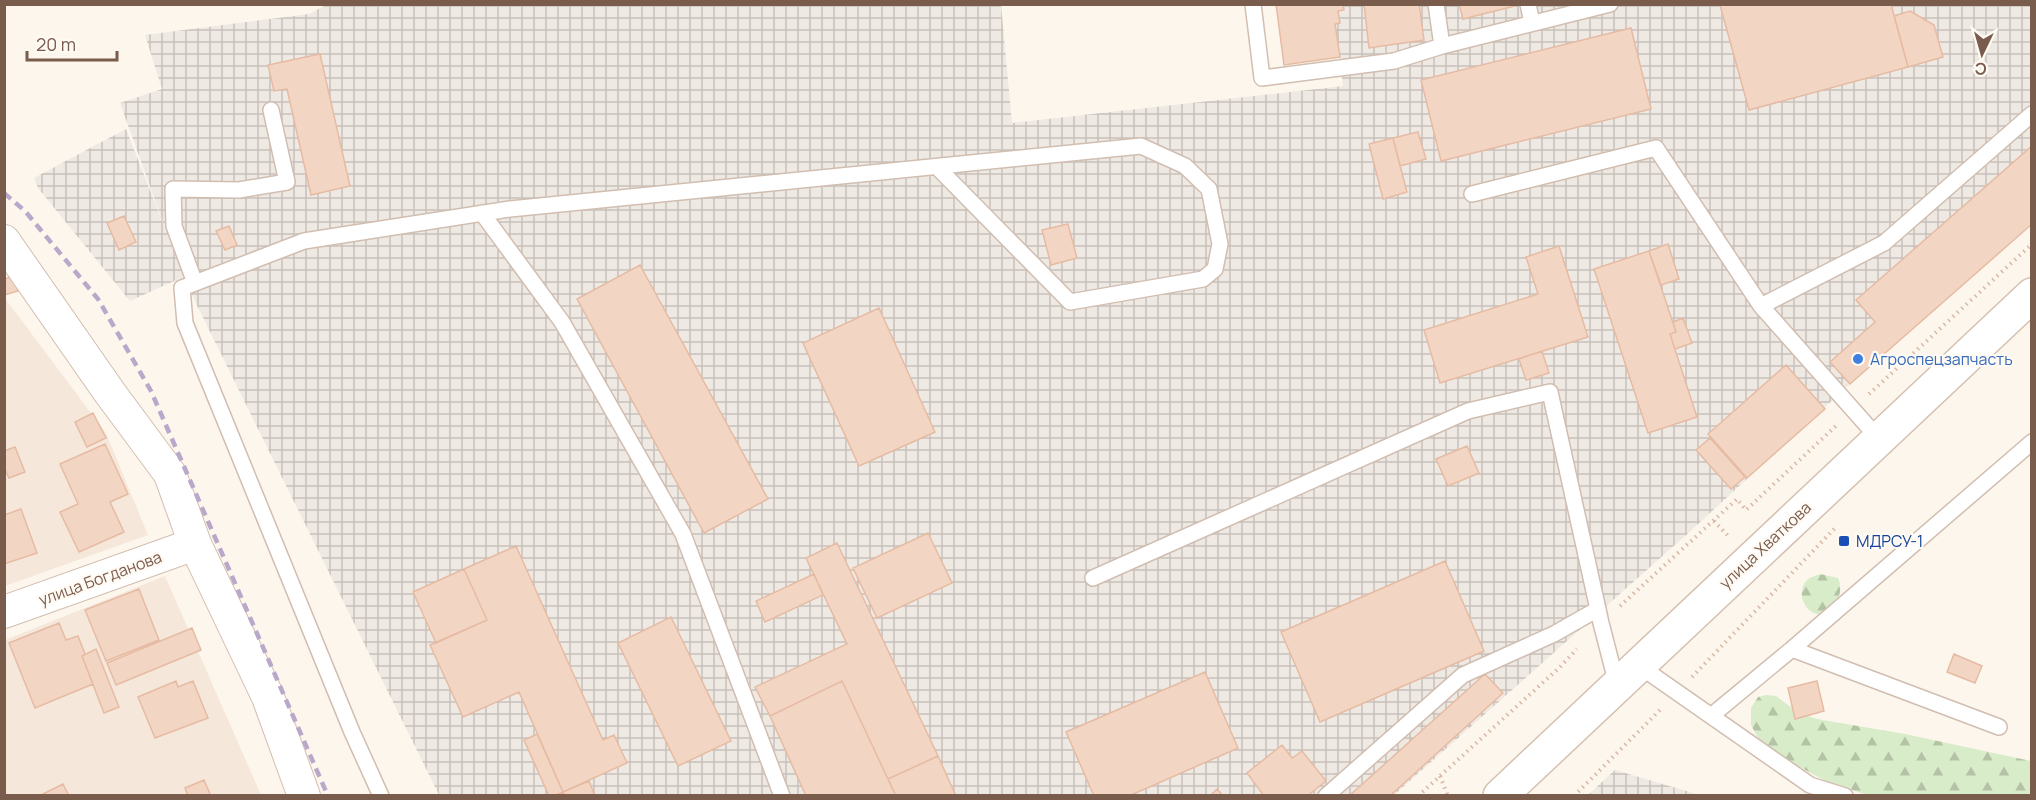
<svg xmlns="http://www.w3.org/2000/svg" width="2036" height="800" viewBox="0 0 2036 800" font-family="Manrope,sans-serif">
  <defs>
    <pattern id="industrial-grid" width="8" height="8" patternUnits="userSpaceOnUse" patternTransform="scale(1.5)"><rect width="8" height="8" fill="#efe9e4"/><path d="M0 4h8M4 0v8" fill="none" stroke="#c7c0bb"/></pattern>
    <pattern id="forest-firs" width="22" height="20" patternUnits="userSpaceOnUse" patternTransform="scale(1.5)"><rect width="22" height="20" fill="#d8ecc9"/><path d="M5 1l3.5 6h-7zM16 11l3.5 6h-7z" fill="#b4c2a5"/></pattern>
  </defs>
  <rect width="100%" height="100%" fill="#fdf6ec"/>
  <!-- residential -->
  <path fill="#f5e8da" d="M 4,297 L 106,433 L 148,535 L 5,586 Z
    M 165,576 L 261,795 L 5,796 L 5,640 Z"/>
  <!-- industrial -->
  <path fill="url(#industrial-grid)" d="M 326,5 L 1001,5 L 1012,123 L 1343,86 L 1332,5 L 2031,5 L 2031,224 L 1850,384 L 1685,536 L 1394,795 L 439,795 L 183,277 L 130,301 L 38,188 L 34,178 L 126,129 L 166,231 L 120,103 L 162,89 L 145,35 L 309,14 Z
    M 1615,770 L 1700,795 L 1588,795 Z"/>
  <!-- forest -->
  <path fill="url(#forest-firs)" d="M 1820,574 L 1838,578 C 1846,594 1831,621 1814,613 C 1802,608 1797,590 1807,580 C 1810,577 1816,576 1820,574 Z
    M 1766,695 L 1776,696 L 1799,713 L 1817,719 L 1905,734 L 2031,761 L 2031,795 L 1870,796 L 1826,781 L 1792,763 L 1758,738 L 1751,725 L 1751,708 L 1758,697 Z"/>
  <!-- building -->
  <path fill="#f3d5c3" stroke="#e6bba3" stroke-width="1.5" d="M 1276,4 L 1343,4 L 1344,10 L 1338,11 L 1340,23 L 1335,24 L 1340,57 L 1284,65 Z
    M 1364,4 L 1419,4 L 1424,40 L 1369,48 Z
    M 1459,4 L 1514,4 L 1515,6 L 1463,19 Z
    M 1724,4 L 1891,4 L 1908,67 L 1749,110 L 1720,5 Z
    M 1910,11 L 1934,25 L 1943,57 L 1908,67 L 1894,16 Z
    M 1631,28 L 1651,109 L 1441,161 L 1421,80 Z
    M 320,54 L 350,186 L 311,195 L 287,89 L 274,91 L 268,65 Z
    M 1418,132 L 1426,159 L 1400,166 L 1393,138 Z
    M 1393,138 L 1407,192 L 1383,199 L 1369,144 Z
    M 2032,146 L 2032,224 L 1850,384 L 1830,362 L 1875,322 L 1856,300 Z
    M 124,216 L 136,242 L 119,250 L 107,223 Z
    M 1068,224 L 1077,258 L 1051,265 L 1042,230 Z
    M 229,226 L 237,245 L 225,250 L 216,231 Z
    M 1668,244 L 1679,279 L 1661,285 L 1649,251 Z
    M 1559,246 L 1588,337 L 1440,383 L 1424,330 L 1538,294 L 1526,257 Z
    M 1649,251 L 1676,332 L 1670,334 L 1697,417 L 1648,433 L 1594,269 Z
    M 640,265 L 768,499 L 704,533 L 577,299 Z
    M 14,276 L 18,291 L 4,295 L 4,279 Z
    M 879,308 L 935,432 L 859,466 L 803,343 Z
    M 1683,318 L 1692,343 L 1675,349 L 1670,334 L 1676,332 L 1673,322 Z
    M 1542,351 L 1549,373 L 1526,380 L 1519,359 Z
    M 1786,365 L 1825,409 L 1747,478 L 1708,434 Z
    M 93,413 L 106,438 L 87,447 L 75,422 Z
    M 1710,438 L 1745,477 L 1731,489 L 1696,450 Z
    M 105,444 L 128,494 L 110,502 L 124,532 L 79,552 L 60,512 L 78,504 L 60,464 Z
    M 1467,446 L 1479,473 L 1448,486 L 1436,459 Z
    M 15,447 L 25,472 L 9,478 L 4,467 L 4,451 Z
    M 21,509 L 37,553 L 4,564 L 4,515 Z
    M 928,533 L 952,583 L 877,618 L 853,568 Z
    M 837,543 L 938,756 L 888,779 L 842,681 L 770,716 L 755,687 L 847,644 L 806,558 Z
    M 516,546 L 603,740 L 614,735 L 627,763 L 563,792 L 519,692 L 463,717 L 430,645 L 487,620 L 464,569 Z
    M 1445,561 L 1484,651 L 1320,722 L 1281,632 Z
    M 464,569 L 487,620 L 436,643 L 413,592 Z
    M 814,574 L 823,595 L 765,622 L 756,601 Z
    M 139,589 L 159,640 L 106,661 L 85,610 Z
    M 671,617 L 731,741 L 678,766 L 618,643 Z
    M 59,623 L 66,640 L 78,636 L 85,654 L 82,656 L 93,684 L 35,708 L 9,643 Z
    M 192,628 L 201,650 L 116,685 L 107,663 Z
    M 96,649 L 119,707 L 104,713 L 82,656 Z
    M 1954,654 L 1982,666 L 1975,683 L 1947,672 Z
    M 1205,672 L 1238,748 L 1129,796 L 1094,796 L 1066,732 Z
    M 1485,674 L 1503,693 L 1390,796 L 1349,796 Z
    M 176,681 L 178,687 L 193,681 L 208,718 L 155,738 L 138,697 Z
    M 842,681 L 888,779 L 896,796 L 806,796 L 770,716 Z
    M 1817,681 L 1824,711 L 1795,719 L 1788,688 Z
    M 537,734 L 563,792 L 554,796 L 549,796 L 524,740 Z
    M 1282,745 L 1292,758 L 1302,751 L 1326,781 L 1307,796 L 1264,796 L 1247,773 Z
    M 938,756 L 956,796 L 896,796 L 888,779 Z
    M 204,780 L 211,796 L 188,796 L 185,788 Z
    M 589,781 L 595,796 L 565,796 L 563,792 Z
    M 63,784 L 69,796 L 42,796 L 41,795 Z
    M 1217,789 L 1223,796 L 1210,796 Z"/>
  <g fill="none" stroke-linecap="round" stroke-linejoin="round">
    <!-- service casing -->
    <g stroke="#d1beb0" stroke-width="18">
      <path id="service" d="M 1253,4 L 1262,78 L 1394,61 L 1442,46 L 1610,4
        M 1436,4 L 1442,46
        M 1528,4 L 1532,23
        M 1472,194 L 1656,148 L 1761,306 L 1879,439
        M 482,213 L 562,322 L 683,534 L 782,796
        M 195,283 L 174,226 L 173,189 L 239,190 L 287,182 L 271,110
        M 1761,306 L 1884,243 L 2032,114
        M 1093,578 L 1468,411 L 1550,392 L 1601,623 L 1617,685
        M 1792,649 L 1999,727
        M 1638,665 L 1810,785 L 1845,796
        M 1711,716 L 1792,649 L 2032,442
        M 381,796 L 352,732 L 185,323 L 182,288 L 304,241 L 510,209 L 1141,146 L 1185,166 L 1209,189 L 1220,244 L 1215,269 L 1203,279 L 1070,302 L 937,167
        M 1326,796 L 1463,675 L 1554,634 L 1598,609"/>
    </g>
    <!-- minor casing -->
    <g stroke="#d1beb0" stroke-width="34">
      <path id="minor" d="M 4,241 L 110,393 L 170,474 L 195,544 L 268,697 L 304,796
        M 4,612 L 195,544"/>
    </g>
    <!-- secondary casing -->
    <g stroke="#d6c0b0" stroke-width="36">
      <path id="secondary" d="M 1500,796 L 2032,295"/>
    </g>
    <!-- path -->
    <path stroke="#d9b8a5" stroke-width="4" stroke-dasharray="1.5 4.5" stroke-linecap="butt" d="M 1869,394 L 2032,244
      M 1714,521 L 1730,538
      M 1620,606 L 1737,499 L 1746,510 L 1838,424
      M 1692,677 L 1837,526
      M 1440,776 L 1448,796
      M 1418,796 L 1559,668 L 1577,649
      M 1574,796 L 1662,708"/>
    <!-- service -->
    <use href="#service" stroke="#fff" stroke-width="15"/>
    <!-- minor -->
    <use href="#minor" stroke="#fff" stroke-width="32"/>
    <!-- secondary -->
    <use href="#secondary" stroke="#fff" stroke-width="33"/>
    <!-- rail -->
    <path stroke="#b9a8c9" stroke-width="4.5" stroke-dasharray="9 6" stroke-linecap="butt" d="M 4,193 L 25,211 L 98,299 L 151,391 L 328,796"/>
  </g>
  <!-- markers -->
  <circle fill="#3f7fe0" stroke="#fffaf3" stroke-width="2" cx="1858" cy="359" r="6"/>
  <rect fill="#1a4fb4" stroke="#fffaf3" stroke-width="2" x="1838" y="535" width="12" height="12" rx="3"/>
  <g text-anchor="middle" stroke-width="4.5" stroke-linejoin="round" paint-order="stroke">
    <!-- shop labels -->
    <g font-size="16" fill="#366cbe" stroke="#fffaf3" text-anchor="start">
      <text x="1870" y="365">Агроспецзапчасть</text>
    </g>
    <!-- transit labels -->
    <g font-size="16" fill="#164399" stroke="#fffaf3" text-anchor="start">
      <text x="1856" y="547">МДРСУ-1</text>
    </g>
    <!-- street labels -->
    <g font-size="16" fill="#7a5c4d" stroke="#fffaf3">
      <text transform="translate(1765 545) rotate(-43)" y="6">улица Хваткова</text>
      <text transform="translate(100 578) rotate(-20)" y="6">улица Богданова</text>
    </g>
  </g>
  <!-- border -->
  <rect width="2036" height="800" fill="none" stroke="#7a5c4d" stroke-width="12"/>
  <!-- north arrow -->
  <g transform="translate(1982 54) rotate(185)" stroke="#fffaf3" stroke-width="4.5" paint-order="stroke">
  <path d="M0-4.5L10 22L0 15L-10 22Z" fill="#7a5c4d"/>
  <text y="-9" font-size="16" font-weight="bold" text-anchor="middle" fill="#7a5c4d">С</text>
  </g>
  <!-- scale -->
  <path d="M27 51v9h90v-9" fill="none" stroke="#7a5c4d" stroke-width="3"/>
  <text x="36" y="51" font-size="18" fill="#7a5c4d" stroke="#fffaf3" stroke-width="4.5" paint-order="stroke">20 m</text>
</svg>
